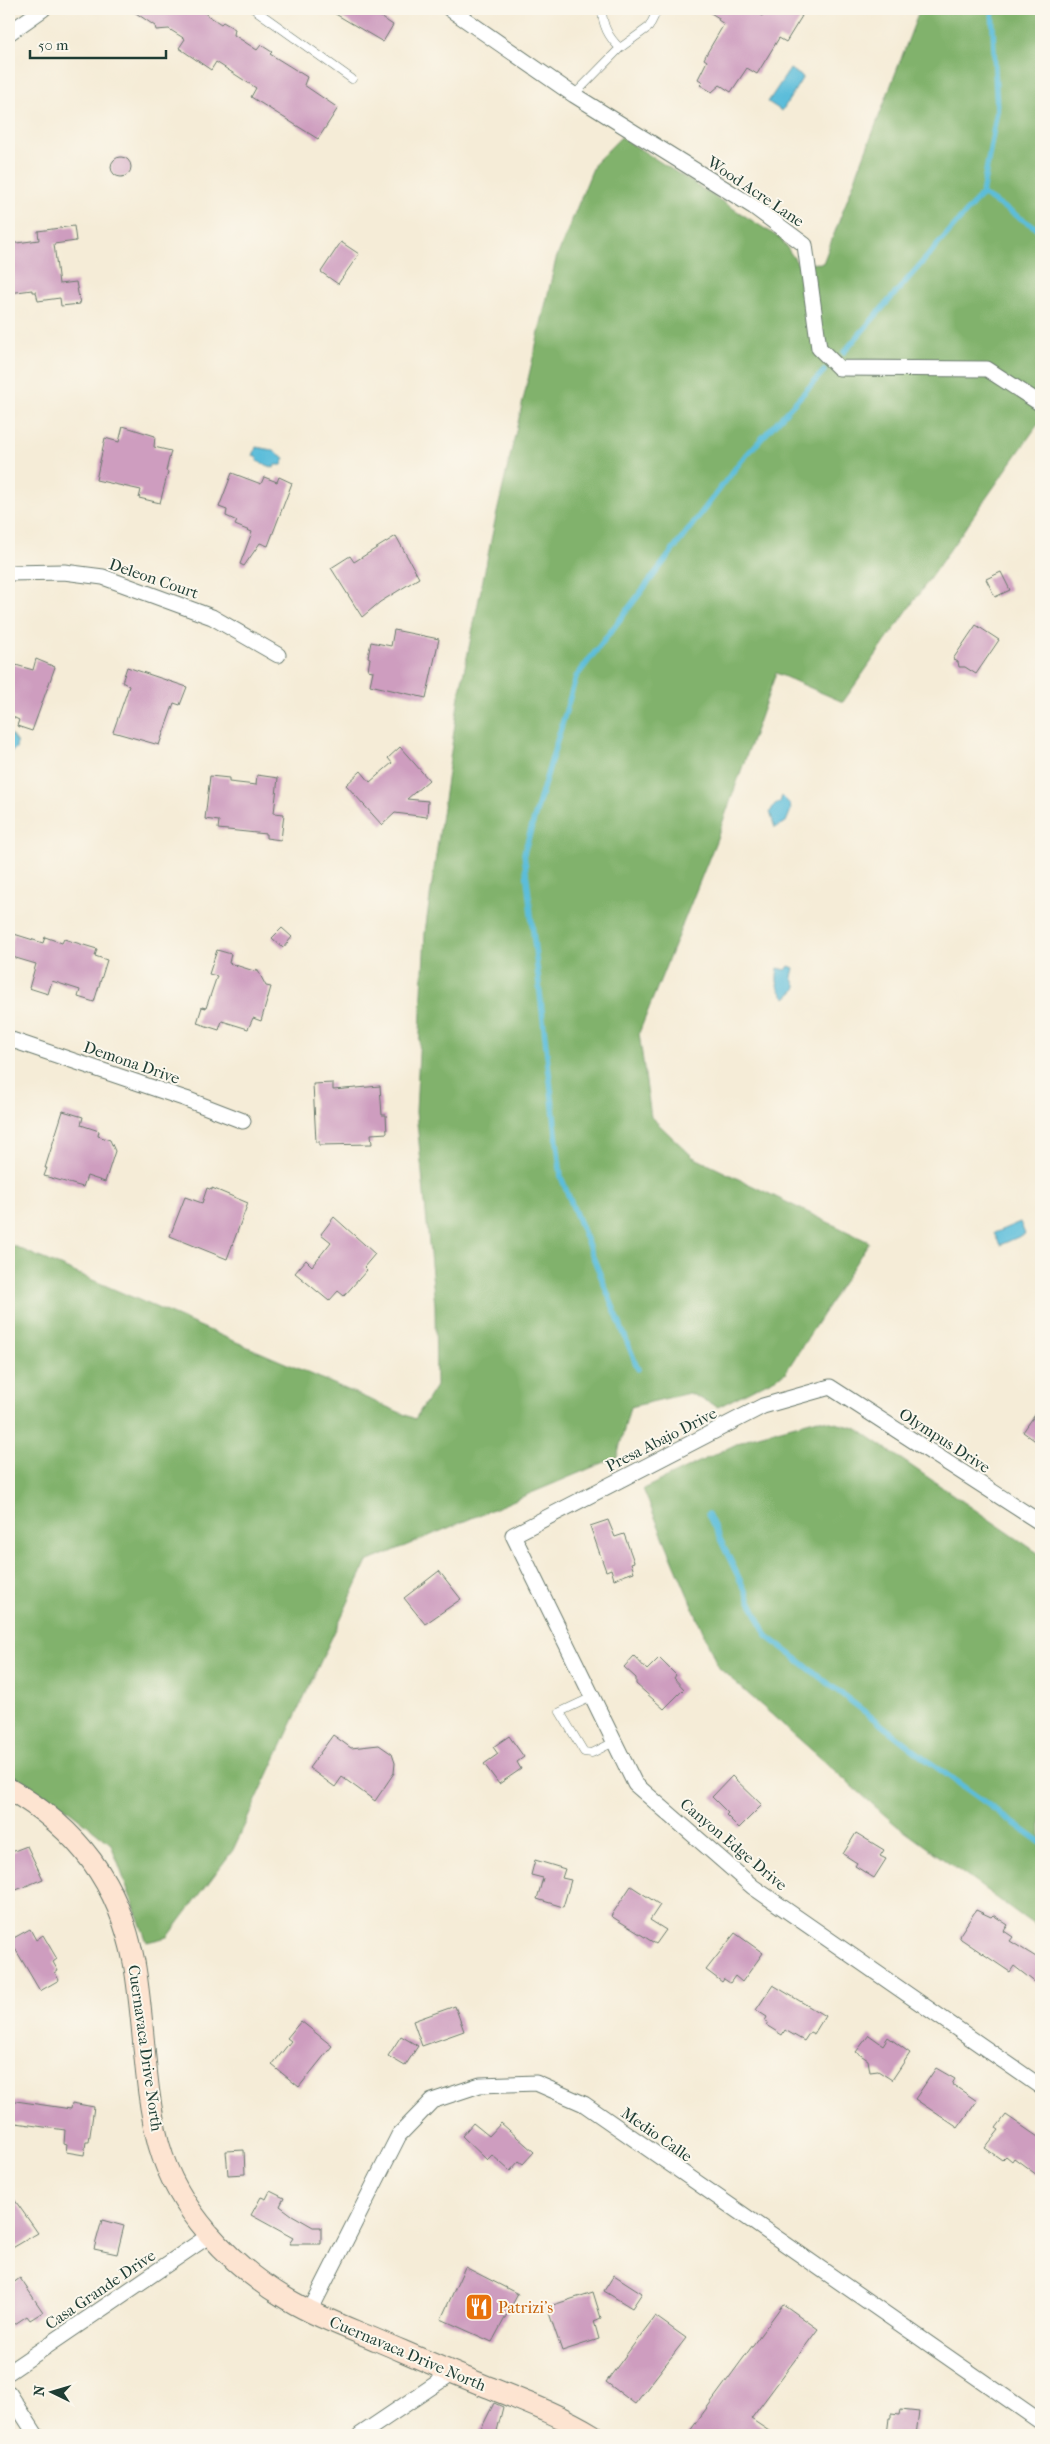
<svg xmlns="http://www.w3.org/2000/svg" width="1050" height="2444" viewBox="0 0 1050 2444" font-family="'IM FELL French Canon',serif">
  <rect width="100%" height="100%" fill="#fbf7ec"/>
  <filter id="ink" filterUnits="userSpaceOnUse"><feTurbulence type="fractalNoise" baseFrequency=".02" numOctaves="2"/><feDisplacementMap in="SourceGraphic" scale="10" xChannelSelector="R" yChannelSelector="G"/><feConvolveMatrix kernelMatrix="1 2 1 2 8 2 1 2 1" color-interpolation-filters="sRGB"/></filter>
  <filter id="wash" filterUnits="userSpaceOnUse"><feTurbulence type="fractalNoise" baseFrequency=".0096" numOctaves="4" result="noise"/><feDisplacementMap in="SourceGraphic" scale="20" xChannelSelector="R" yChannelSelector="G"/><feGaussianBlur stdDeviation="1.12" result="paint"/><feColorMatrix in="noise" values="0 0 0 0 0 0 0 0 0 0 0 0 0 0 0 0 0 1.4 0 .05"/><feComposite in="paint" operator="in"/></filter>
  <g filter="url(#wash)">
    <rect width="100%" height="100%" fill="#f5ecd7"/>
    <!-- forest -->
    <path fill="#81b26c" stroke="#507850" d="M 920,9 L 1041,9 L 1041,420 L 843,702 L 776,673 L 716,841 L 639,1033 L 651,1117 L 693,1157 L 869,1242 L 785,1373 L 718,1407 L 689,1393 L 630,1407 L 617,1457 L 367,1562 L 233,1850 L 168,1937 L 147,1942 L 111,1844 L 67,1809 L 9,1774 L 9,1244 L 415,1419 L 436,1386 L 435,1305 L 416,1112 L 425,932 L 459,696 L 495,521 L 556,259 L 595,163 L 621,137 L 781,239 L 798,264 L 823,263 Z
      M 818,1419 L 856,1428 L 1041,1555 L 1041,1930 L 896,1825 L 718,1667 L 643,1489 L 751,1437 Z"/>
    <!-- water -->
    <path fill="#5cbdda" stroke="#3e7d87" d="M 790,69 L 803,77 L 782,111 L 768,102 Z
      M 256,447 L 272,450 L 285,458 L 282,465 L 275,465 L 274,468 L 257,461 L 258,458 L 253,456 Z
      M 9,732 L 17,743 L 16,748 L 12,752 L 9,752 Z
      M 782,796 L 790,804 L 791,810 L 786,822 L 775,828 L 770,812 L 775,804 L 780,802 Z
      M 789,966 L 794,968 L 792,977 L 797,988 L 786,998 C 776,988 776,981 778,968 L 786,970 Z
      M 1020,1222 L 1025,1234 L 1000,1245 L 994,1233 Z"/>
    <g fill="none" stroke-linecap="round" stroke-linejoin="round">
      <!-- stream -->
      <path stroke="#5cbdda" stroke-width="5.5" d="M 982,194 L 1041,231
        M 844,352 L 982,194 L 997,111 L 992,9
        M 638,1369 L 561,1177 L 524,853 L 576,677 L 741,461 L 824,371
        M 708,1514 L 767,1636 L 928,1761 L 1041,1843"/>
    </g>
    <g id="blocks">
      <!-- building -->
      <path fill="#ce9dbf" d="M 130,9 L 198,9 L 221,24 L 223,22 L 235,29 L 234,35 L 257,50 L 261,45 L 272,52 L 270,54 L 307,77 L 304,85 L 338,108 L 318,139 L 251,97 L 256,88 L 216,62 L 211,70 L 179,48 L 185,39 L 169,29 L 156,30 L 155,26 Z
        M 327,9 L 386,9 L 381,17 L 393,25 L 383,42 Z
        M 704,9 L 751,9 L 762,16 L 766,9 L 790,9 L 802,16 L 786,42 L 779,38 L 757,74 L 747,68 L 731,92 L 720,85 L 712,92 L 700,85 L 703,82 L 698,79 L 707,61 L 704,59 L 707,53 L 724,24 L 718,20 L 719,18 Z
        M111 167a10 10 0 1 1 20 0a10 10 0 1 1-20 0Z
        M 74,226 L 76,241 L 54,244 L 59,284 L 76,282 L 80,304 L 61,306 L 60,298 L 38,301 L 36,292 L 32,292 L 32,290 L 9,293 L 9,244 L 39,240 L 38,231 Z
        M 341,242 L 359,254 L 338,284 L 321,272 Z
        M 123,426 L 155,436 L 154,447 L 171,451 L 166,471 L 168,472 L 160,503 L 139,498 L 141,490 L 96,480 L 105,438 L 119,442 Z
        M 232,473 L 261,484 L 264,477 L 277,482 L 279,477 L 292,483 L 268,546 L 260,543 L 244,566 L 240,564 L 252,532 L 235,525 L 237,521 L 226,516 L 227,510 L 219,507 Z
        M 396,536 L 419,578 L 380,602 L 362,617 L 331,568 L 350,556 L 354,562 Z
        M 1001,572 L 1010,590 L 995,597 L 986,579 Z
        M 976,625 L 999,640 L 976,674 L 965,667 L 959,667 L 958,662 L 953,659 Z
        M 394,630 L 439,639 L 426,698 L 370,685 L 373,671 L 368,670 L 370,658 L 368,657 L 371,642 L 391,646 Z
        M 36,659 L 55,667 L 32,731 L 17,726 L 19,720 L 9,715 L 9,663 L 33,670 Z
        M 127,667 L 187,687 L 180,705 L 174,703 L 159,745 L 113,732 L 129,686 L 122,682 Z
        M 400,747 L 429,780 L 407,799 L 428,801 L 427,817 L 395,813 L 382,825 L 346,785 L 361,771 L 370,782 L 392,763 L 388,758 Z
        M 257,775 L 278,778 L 274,813 L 284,814 L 281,840 L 266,838 L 266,834 L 218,829 L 219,821 L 205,819 L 210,776 L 229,778 L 229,782 L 256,785 Z
        M 282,928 L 292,937 L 283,948 L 272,938 Z
        M 14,934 L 43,943 L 45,937 L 62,943 L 64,939 L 97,949 L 95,956 L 107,960 L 94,1002 L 78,997 L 80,990 L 52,981 L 48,994 L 29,988 L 36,964 L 9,956 Z
        M 217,950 L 231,954 L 229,963 L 254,971 L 257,969 L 266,986 L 271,987 L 261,1021 L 253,1018 L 248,1029 L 222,1021 L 219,1030 L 197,1023 L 202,1007 L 206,1008 L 217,976 L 209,974 Z
        M 333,1083 L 333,1090 L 380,1086 L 382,1115 L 386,1115 L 387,1133 L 371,1134 L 372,1144 L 319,1145 L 319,1141 L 316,1142 L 313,1084 Z
        M 63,1111 L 83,1117 L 81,1125 L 99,1131 L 98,1136 L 110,1140 L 115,1151 L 105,1182 L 87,1176 L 83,1187 L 44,1176 L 47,1168 L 45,1168 Z
        M 207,1188 L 212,1190 L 212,1188 L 248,1203 L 227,1259 L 170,1236 L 185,1197 L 202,1203 Z
        M 334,1217 L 375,1254 L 364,1267 L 367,1270 L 344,1296 L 338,1291 L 329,1301 L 295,1273 L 306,1260 L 312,1266 L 331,1242 L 321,1234 Z
        M 1041,1406 L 1041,1445 L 1023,1432 Z
        M 608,1520 L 615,1537 L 624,1534 L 634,1562 L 631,1563 L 634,1572 L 614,1579 L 611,1569 L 606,1571 L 590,1526 Z
        M 439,1571 L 461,1599 L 425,1624 L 404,1598 Z
        M 634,1656 L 647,1670 L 659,1658 L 676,1675 L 674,1678 L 684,1689 L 664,1709 L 636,1684 L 636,1678 L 624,1667 Z
        M 333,1735 L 351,1748 L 379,1745 L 392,1754 L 395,1763 L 394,1773 L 375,1801 L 342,1777 L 335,1787 L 309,1768 Z
        M 509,1736 L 524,1757 L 517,1762 L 521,1769 L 499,1784 L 484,1764 L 498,1754 L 493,1747 Z
        M 732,1776 L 762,1805 L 739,1828 L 726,1815 L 728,1813 L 712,1797 Z
        M 856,1833 L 884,1850 L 880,1856 L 886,1859 L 874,1878 L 855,1866 L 857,1863 L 843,1854 Z
        M 27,1846 L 43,1879 L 9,1893 L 9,1853 Z
        M 535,1860 L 565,1869 L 562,1878 L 571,1880 L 563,1907 L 537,1899 L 543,1878 L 531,1875 Z
        M 631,1886 L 660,1905 L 650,1920 L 666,1930 L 656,1944 L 611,1916 Z
        M 976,1910 L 991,1917 L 993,1915 L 1008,1925 L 1004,1931 L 1013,1937 L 1010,1941 L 1041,1960 L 1041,1987 L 1014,1966 L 1010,1972 L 961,1939 L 959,1936 Z
        M 30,1929 L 36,1940 L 43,1935 L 57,1959 L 53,1962 L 58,1971 L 55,1973 L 59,1980 L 40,1991 L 10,1940 Z
        M 735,1933 L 763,1953 L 742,1982 L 735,1976 L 730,1983 L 724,1979 L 722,1982 L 706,1970 Z
        M 773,1985 L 825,2016 L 814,2034 L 810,2032 L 804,2041 L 785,2030 L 782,2035 L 766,2025 L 768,2022 L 765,2021 L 767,2017 L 756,2010 Z
        M 455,2006 L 464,2031 L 422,2046 L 413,2021 Z
        M 301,2021 L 332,2046 L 299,2087 L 272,2065 L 291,2041 L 287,2038 Z
        M 869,2035 L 883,2045 L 888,2037 L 910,2053 L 892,2080 L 878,2071 L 870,2072 L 868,2060 L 856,2052 Z
        M 401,2036 L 418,2046 L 405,2066 L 388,2056 Z
        M 936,2068 L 955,2079 L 952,2084 L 977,2101 L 958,2128 L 915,2099 Z
        M 9,2100 L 71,2109 L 72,2103 L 94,2107 L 89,2142 L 86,2142 L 84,2155 L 66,2152 L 67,2145 L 64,2144 L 65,2130 L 9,2122 Z
        M 1006,2115 L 1041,2139 L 1041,2178 L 1014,2158 L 1012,2161 L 1006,2156 L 1002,2160 L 985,2148 L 999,2130 L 996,2128 Z
        M 473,2123 L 489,2136 L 501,2123 L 534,2152 L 523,2164 L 519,2161 L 510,2171 L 492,2155 L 487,2160 L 462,2136 Z
        M 244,2150 L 245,2174 L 228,2175 L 226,2151 Z
        M 270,2191 L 284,2198 L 280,2206 L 292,2215 L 313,2227 L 321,2227 L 321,2244 L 289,2244 L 293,2238 L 251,2215 L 261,2197 L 266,2199 Z
        M 9,2192 L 38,2233 L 9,2250 Z
        M 102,2220 L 124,2226 L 117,2254 L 94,2249 Z
        M 465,2267 L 518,2294 L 492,2342 L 441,2319 Z
        M 614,2275 L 642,2293 L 632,2308 L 604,2291 Z
        M 20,2278 L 43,2312 L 30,2320 L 27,2316 L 9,2328 L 9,2286 Z
        M 593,2292 L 601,2318 L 594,2321 L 599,2339 L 562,2351 L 547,2307 Z
        M 783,2304 L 818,2329 L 751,2419 L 775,2435 L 687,2435 Z
        M 655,2316 L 686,2338 L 635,2404 L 606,2382 Z
        M 494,2403 L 503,2407 L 496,2435 L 478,2435 Z
        M 901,2410 L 919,2412 L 916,2435 L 887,2435 L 889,2418 L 891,2418 L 891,2414 L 900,2415 Z"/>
    </g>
  </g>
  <g filter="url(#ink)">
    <use href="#blocks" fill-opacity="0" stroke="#6a7a6d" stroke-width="1"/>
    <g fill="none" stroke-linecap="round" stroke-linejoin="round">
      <!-- lane casing -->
      <g stroke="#6a7a6d" stroke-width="9">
        <path id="lane" d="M 254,9 L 352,79
          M 602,9 C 602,25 608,37 620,48
          M 574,95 L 620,48 L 649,27 L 658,9
          M 592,1697 L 560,1712 L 584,1752 L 592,1753 L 614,1742"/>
      </g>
      <!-- street casing -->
      <g stroke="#6a7a6d" stroke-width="17">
        <path id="street" d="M 450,9 L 574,95 L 754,207 L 805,245 L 819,348 L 839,368 L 987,369 L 1041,404
          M 9,33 L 43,9
          M 9,573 L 64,572 L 103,577 L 212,617 L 278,655
          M 9,1039 L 186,1099 L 243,1121
          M 1041,1523 L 830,1387 L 763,1406 L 513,1535 L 635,1784 L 753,1887 L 1041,2087
          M 310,2311 L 399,2135 L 432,2101 L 480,2085 L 536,2083 L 584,2104 L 1041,2422
          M 9,2372 L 210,2235
          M 9,2393 L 36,2435
          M 360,2435 L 452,2373"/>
      </g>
      <!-- secondary casing -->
      <g stroke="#6a7a6d" stroke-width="23">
        <path id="secondary" d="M 9,1789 C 78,1829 119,1883 134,1962 C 145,2022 143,2086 159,2145 C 177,2209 230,2265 287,2299 C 315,2316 348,2328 379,2341 C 414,2356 448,2371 483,2385 C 520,2400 559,2414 593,2435"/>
      </g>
      <!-- lane -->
      <use href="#lane" stroke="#fff" stroke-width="8"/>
      <!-- street -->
      <use href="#street" stroke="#fff" stroke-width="15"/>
      <!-- secondary -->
      <use href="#secondary" stroke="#fde4d1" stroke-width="21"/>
    </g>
  </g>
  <!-- icons -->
  <defs>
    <g id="restaurant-square" transform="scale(1.4375)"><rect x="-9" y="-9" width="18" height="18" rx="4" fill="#e8710a" stroke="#fbf7ec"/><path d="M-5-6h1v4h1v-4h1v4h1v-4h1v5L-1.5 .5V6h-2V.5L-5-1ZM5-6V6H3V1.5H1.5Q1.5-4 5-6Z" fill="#fff"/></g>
  </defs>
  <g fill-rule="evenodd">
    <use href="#restaurant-square" x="479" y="2307"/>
  </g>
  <g text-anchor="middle" stroke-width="4" stroke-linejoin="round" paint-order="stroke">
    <!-- street labels -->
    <g font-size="16" fill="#1f3d34" stroke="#fbf7ec">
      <text transform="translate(756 191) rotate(34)" y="6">Wood Acre Lane</text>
      <text transform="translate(154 578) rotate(19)" y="6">Deleon Court</text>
      <text transform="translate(132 1062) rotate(19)" y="6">Demona Drive</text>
      <text transform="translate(661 1439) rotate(-27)" y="6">Presa Abajo Drive</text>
      <text transform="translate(945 1440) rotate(33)" y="6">Olympus Drive</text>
      <text transform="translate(734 1844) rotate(40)" y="6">Canyon Edge Drive</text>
      <text transform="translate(146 2048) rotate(82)" y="6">Cuernavaca Drive North</text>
      <text transform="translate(657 2134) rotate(35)" y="6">Medio Calle</text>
      <text transform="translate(100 2289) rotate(-34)" y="6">Casa Grande Drive</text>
      <text transform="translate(408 2353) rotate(23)" y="6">Cuernavaca Drive North</text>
    </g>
    <!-- food labels -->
    <g font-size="16" fill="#c56008" stroke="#fbf7ec" text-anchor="start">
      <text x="498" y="2313">Patrizi's</text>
    </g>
  </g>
  <!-- margin -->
  <rect width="1050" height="2444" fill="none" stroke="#fbf7ec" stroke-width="30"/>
  <!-- north arrow -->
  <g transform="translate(52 2392) rotate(275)" stroke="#fbf7ec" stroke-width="4" paint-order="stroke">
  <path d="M0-4L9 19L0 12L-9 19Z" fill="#1f3d34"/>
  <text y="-8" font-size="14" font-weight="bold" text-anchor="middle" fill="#1f3d34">N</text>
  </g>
  <!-- scale -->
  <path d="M30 50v8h136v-8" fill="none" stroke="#1f3d34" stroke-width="2.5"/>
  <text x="38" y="50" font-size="15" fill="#1f3d34" stroke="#fbf7ec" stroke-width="4" paint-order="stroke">50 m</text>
</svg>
